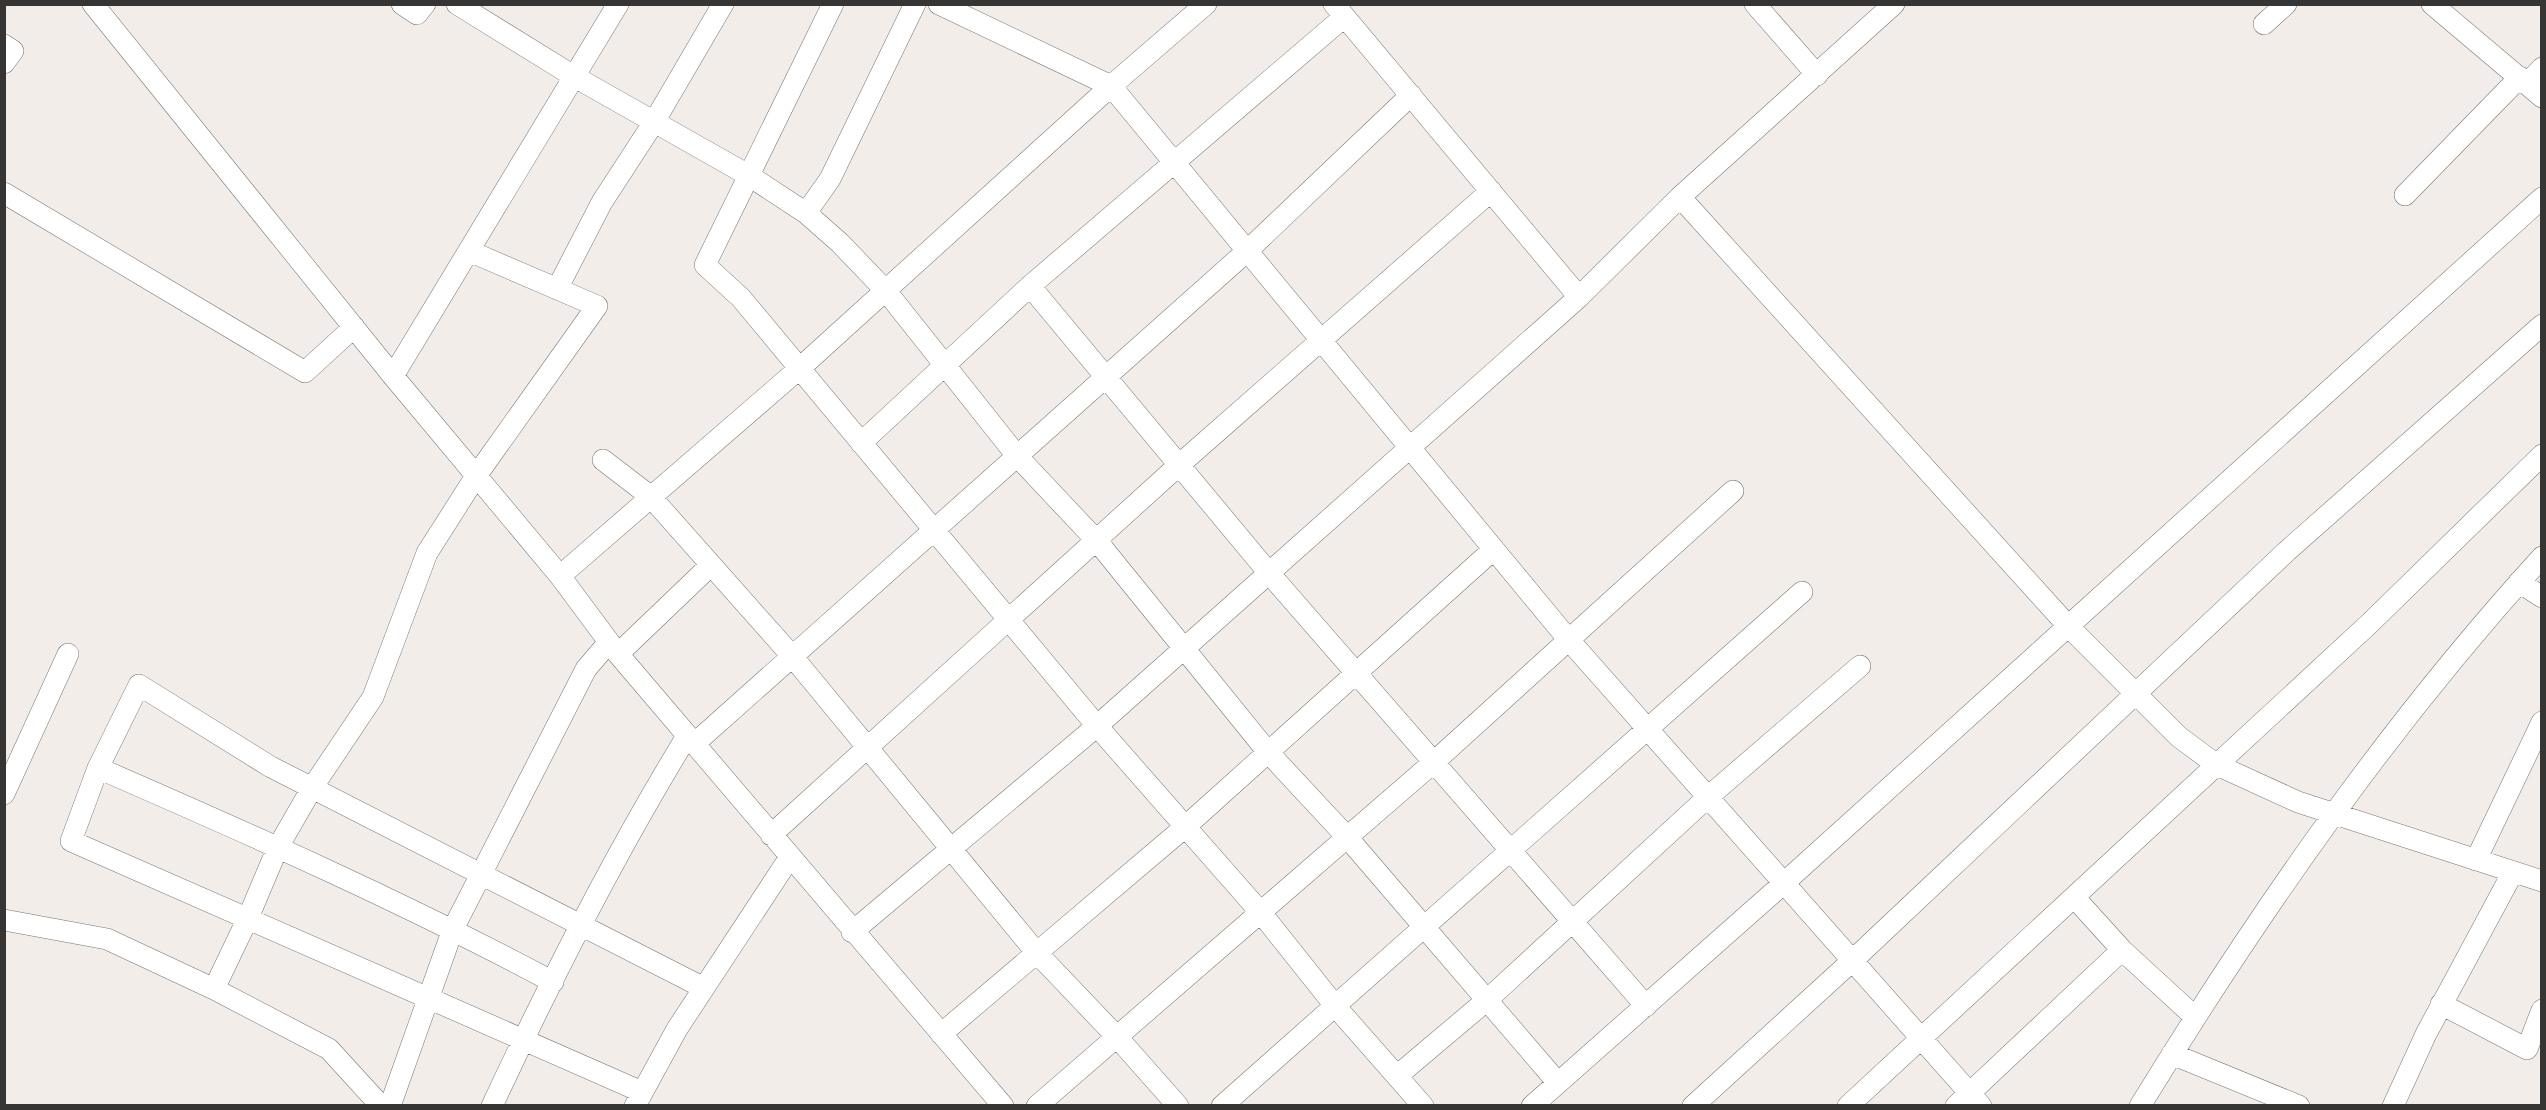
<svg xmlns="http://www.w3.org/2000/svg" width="2546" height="1110" viewBox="0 0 2546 1110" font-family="'PT Serif',serif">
  <rect width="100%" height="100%" fill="#f2ede8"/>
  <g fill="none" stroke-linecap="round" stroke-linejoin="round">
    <!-- minor casing -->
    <g stroke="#797571" stroke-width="22">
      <path id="minor" d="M 93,4 L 393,376 L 560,576 L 618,654 L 1003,1106
        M 402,4 L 417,14 L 425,4
        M 457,4 L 575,77 L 748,175 L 806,213 L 840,243 L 886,291 L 1017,456 L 1097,541 L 1267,751 L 1347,837 L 1558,1083
        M 833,4 L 705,265 L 741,298 L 1097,726 L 1262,914 L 1336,1007 L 1423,1106
        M 939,4 L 1111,86 L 1568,639 L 1981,1106
        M 1334,4 L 1579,297
        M 1755,4 L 1817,75
        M 2432,4 L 2542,97
        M 2264,24 L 2286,4
        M 4,45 L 13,51 L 4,63
        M 2527,84 L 2542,68
        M 4,193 L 305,372 L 354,327
        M 2405,195 L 2520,77
        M 1680,197 L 2069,627 L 2179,737 L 2217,765 L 2298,802 L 2542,881
        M 806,213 L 830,179 L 915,4
        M 1030,286 L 1269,573 L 1646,1006
        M 557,289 L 602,202 L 654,122 L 723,4
        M 393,376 L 618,4
        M 861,443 L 1030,286 L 1344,17
        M 603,460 L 650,496 L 792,656 L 1036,952 L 1117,1037 L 1178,1106
        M 560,576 L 800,368 L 1111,86 L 1206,4
        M 2519,582 L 2542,597
        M 618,654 L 711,565
        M 694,744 L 1246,252 L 1411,95
        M 98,768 C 252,835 405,903 553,982
        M 4,794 L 68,654
        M 771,835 L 1179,465 L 1491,191
        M 2476,860 L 2542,722
        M 2074,897 L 2122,950 L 2195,1017
        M 4,920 L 107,939 L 214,989 L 329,1049 L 381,1106
        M 852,932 L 1097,726 L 1579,297 L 1680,197 L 1894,4
        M 214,989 L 248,918 L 278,847 L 312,788 L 373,697 L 427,553 L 476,476 L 597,306 L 469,251
        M 2441,1004 L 2527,1049 L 2542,1010
        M 941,1034 L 1185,827 L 1494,549
        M 2172,1054 L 2299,1106
        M 1397,1076 L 1487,1000 L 1708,797 L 1860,666
        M 642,1092 L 71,841 L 98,768 L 139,685 L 271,767 L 704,988
        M 390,1106 L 453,929 L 586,669 L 609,642
        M 492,1106 C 551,979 615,854 687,736
        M 635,1106 L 677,1029 L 790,857
        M 1037,1106 L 1434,762 L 1733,491
        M 1222,1106 L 1802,592
        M 1532,1106 L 1784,883 L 2542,198
        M 1693,1106 L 1852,961 L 2287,551 L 2542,325
        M 1848,1106 L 2370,623 L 2542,455
        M 1956,1106 L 2122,950
        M 2140,1106 C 2259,912 2389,725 2542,557
        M 2393,1106 L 2426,1034 L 2513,872"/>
    </g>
    <!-- minor -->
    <use href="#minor" stroke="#fff" stroke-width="21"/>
  </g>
  <!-- border -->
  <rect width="2546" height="1110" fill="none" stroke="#373533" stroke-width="12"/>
</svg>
